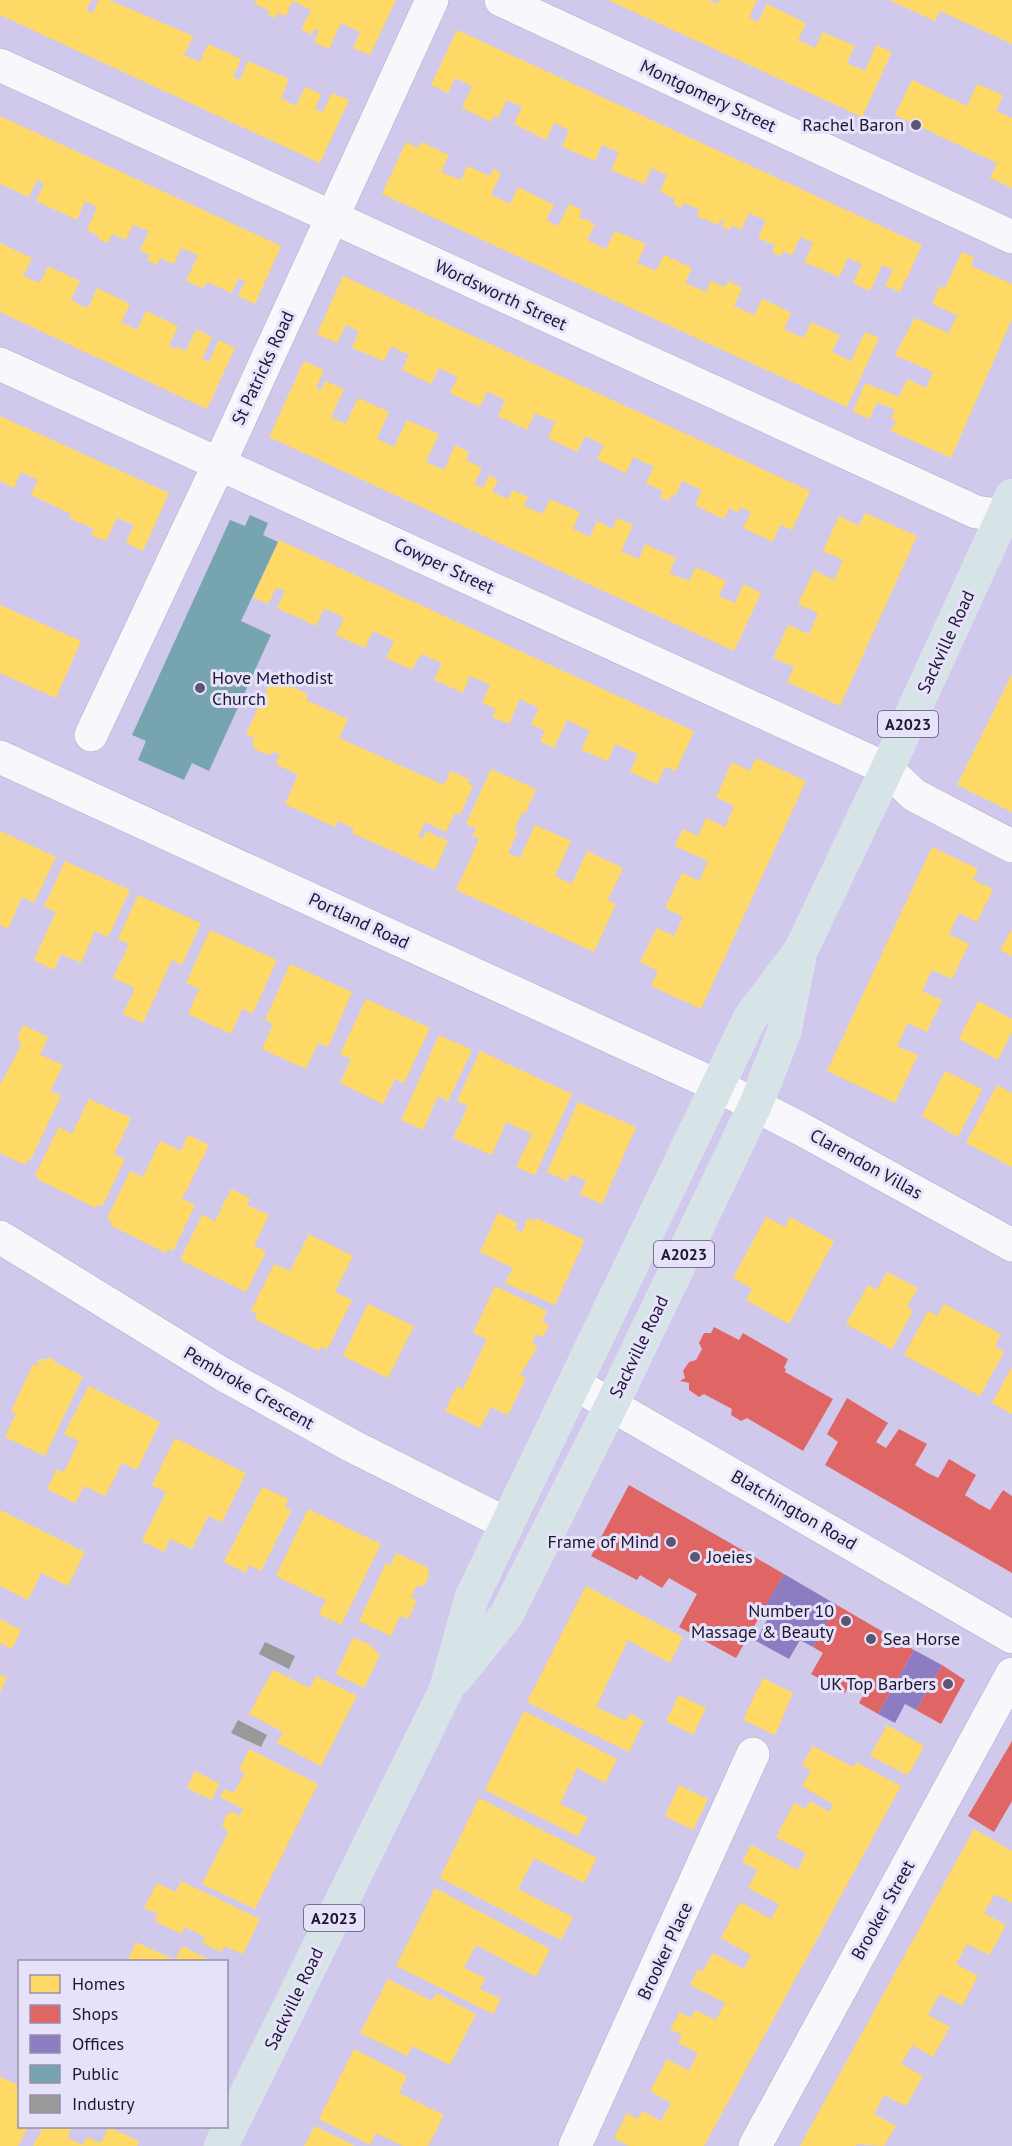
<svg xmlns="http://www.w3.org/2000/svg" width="1012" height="2146" viewBox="0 0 1012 2146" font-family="'PT Sans',sans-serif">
  <rect width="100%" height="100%" fill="#d0c9eb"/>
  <!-- homes -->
  <path fill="#ffd966" d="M 0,0 L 91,0 L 86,10 L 93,13 L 99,0 L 109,0 L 193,36 L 184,55 L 200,62 L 208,44 L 241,59 L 233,77 L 240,80 L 248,61 L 289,79 L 281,98 L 296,106 L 305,87 L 321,94 L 315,109 L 323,112 L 332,93 L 349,100 L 320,163 L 0,15 Z
    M 256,0 L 396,0 L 370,55 L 353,48 L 360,32 L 341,23 L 329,49 L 314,42 L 319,31 L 314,29 L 312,35 L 301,29 L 311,10 L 292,1 L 286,16 L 277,13 L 275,18 L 268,15 L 270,11 L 254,3 Z
    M 608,0 L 708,0 L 717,4 L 719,0 L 757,0 L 749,18 L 758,22 L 767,4 L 806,23 L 798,40 L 815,48 L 823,32 L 855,46 L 847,63 L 865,71 L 876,45 L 892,52 L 862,117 Z
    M 889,0 L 1012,0 L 1012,44 L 940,11 L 935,21 Z
    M 457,30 L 922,245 L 900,292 L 885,286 L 893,270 L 882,265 L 870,291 L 853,283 L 862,264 L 848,258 L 839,277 L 804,262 L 813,243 L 800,237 L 792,255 L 783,251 L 781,256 L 772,252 L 775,245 L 758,238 L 766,221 L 749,213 L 741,230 L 732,225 L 729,230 L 722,227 L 724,222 L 720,220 L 718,225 L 697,216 L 699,209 L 683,203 L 681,208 L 673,204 L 675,199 L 660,191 L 667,175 L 652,168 L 644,184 L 611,170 L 619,152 L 602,145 L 595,161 L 562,147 L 569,130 L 554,123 L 546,140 L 514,124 L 522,107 L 507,100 L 498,118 L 494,115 L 491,122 L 462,108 L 472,86 L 455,78 L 448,93 L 431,85 Z
    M 912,80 L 967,106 L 977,84 L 1003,95 L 996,111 L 1012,118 L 1012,188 L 990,178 L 997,163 L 895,115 Z
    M 0,116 L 281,246 L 255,304 L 238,296 L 245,281 L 238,278 L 232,293 L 207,282 L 203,288 L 186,281 L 198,255 L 191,252 L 181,248 L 174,264 L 160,258 L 157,265 L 147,260 L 150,255 L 140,251 L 149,231 L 133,225 L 126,240 L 112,234 L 108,243 L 98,239 L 99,236 L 87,230 L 97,207 L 85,201 L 77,220 L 36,201 L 44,184 L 37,180 L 29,197 L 0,184 Z
    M 406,142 L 418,148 L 421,142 L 449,155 L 441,172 L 461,180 L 467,166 L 490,176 L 493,169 L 501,173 L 491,195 L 510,204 L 518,187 L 554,205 L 546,220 L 558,226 L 569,204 L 582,210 L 579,217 L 595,224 L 587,240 L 606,249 L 615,231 L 646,244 L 637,263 L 643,265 L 656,271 L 664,255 L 692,268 L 685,283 L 706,292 L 711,281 L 725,287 L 728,281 L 742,288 L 734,306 L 754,315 L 762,299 L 776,305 L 791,313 L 784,329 L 792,333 L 804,338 L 811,322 L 840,335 L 832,352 L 851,361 L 865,332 L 879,338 L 847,407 L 382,194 Z
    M 0,243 L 32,258 L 23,276 L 32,280 L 40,283 L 48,266 L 80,281 L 71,300 L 80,305 L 88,308 L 97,288 L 130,304 L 121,322 L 137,330 L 146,311 L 178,326 L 169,346 L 176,349 L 177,347 L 186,351 L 196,329 L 212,337 L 202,359 L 209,362 L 219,340 L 235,348 L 207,409 L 0,312 Z
    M 962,252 L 974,257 L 971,266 L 1012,284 L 1012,319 L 951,458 L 891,431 L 896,420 L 891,418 L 895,410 L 877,402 L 869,419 L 853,412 L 865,383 L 899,397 L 907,379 L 926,388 L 933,372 L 895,355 L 915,318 L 949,333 L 957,315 L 932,304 L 940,286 L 945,288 Z
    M 343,276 L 810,491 L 792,530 L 780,525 L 773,542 L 743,528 L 751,512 L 740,507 L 738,513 L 729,508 L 724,519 L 695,505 L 702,490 L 682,481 L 675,496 L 672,494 L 669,501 L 660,497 L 663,491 L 646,483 L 654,467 L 633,457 L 626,473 L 611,466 L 597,459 L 604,445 L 585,436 L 577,452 L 548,438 L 555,422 L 535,413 L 527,430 L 498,416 L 505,400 L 487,391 L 480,407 L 450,393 L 458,377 L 439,368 L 431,384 L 402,370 L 409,355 L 391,346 L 384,361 L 352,348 L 359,331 L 346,325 L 337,343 L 317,334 Z
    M 304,361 L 324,370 L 316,388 L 321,390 L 325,381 L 344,389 L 331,417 L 346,424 L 358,398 L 389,412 L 377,439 L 394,447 L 407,420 L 439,434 L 426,462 L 444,470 L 455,445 L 469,452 L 466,460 L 482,468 L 474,484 L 483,488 L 489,475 L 498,480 L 492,492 L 508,499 L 513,490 L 528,497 L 524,506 L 543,514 L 550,499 L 580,512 L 573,529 L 590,537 L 597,521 L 613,529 L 617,518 L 633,525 L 621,551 L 639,559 L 645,544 L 676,558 L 669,573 L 689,581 L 696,567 L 726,581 L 719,596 L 735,603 L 744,584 L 761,593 L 734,651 L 269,437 Z
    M 0,416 L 169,493 L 143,551 L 126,543 L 134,525 L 117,518 L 106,541 L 91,535 L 94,529 L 69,518 L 71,514 L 31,495 L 38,480 L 21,472 L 14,488 L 0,481 Z
    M 865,513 L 917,536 L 840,706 L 787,682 L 794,667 L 773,658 L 788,625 L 809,634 L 818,613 L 798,604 L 814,570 L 834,580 L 843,560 L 823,551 L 839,516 L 859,526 Z
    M 279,540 L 694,731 L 676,771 L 665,767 L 657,784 L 630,772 L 638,754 L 615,744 L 608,761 L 581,750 L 590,731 L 567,720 L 554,748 L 540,741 L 545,731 L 531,724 L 539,708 L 528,703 L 520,699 L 509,724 L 492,717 L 496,709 L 482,703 L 490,685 L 470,676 L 463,693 L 434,680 L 442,663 L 421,654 L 412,670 L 386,658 L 394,641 L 373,631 L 365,648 L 336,635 L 344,618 L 335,613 L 324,609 L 316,626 L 277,608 L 285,591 L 276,588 L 268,604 L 253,597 Z
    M 0,605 L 81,641 L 56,698 L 0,673 Z
    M 1012,674 L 1012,812 L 957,785 Z
    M 272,678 L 308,694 L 306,700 L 348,719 L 339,738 L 444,785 L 451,771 L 470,780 L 468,784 L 473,786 L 460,815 L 455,813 L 446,832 L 425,822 L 418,837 L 422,839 L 426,831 L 448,841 L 435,870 L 352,833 L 354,829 L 338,821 L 335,827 L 285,804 L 298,775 L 276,764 L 280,755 L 274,752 L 268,755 L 255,749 L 252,743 L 254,738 L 246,734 Z
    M 756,758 L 806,781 L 701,1009 L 651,986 L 658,971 L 640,962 L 657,928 L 674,936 L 683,917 L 665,908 L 682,873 L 699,881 L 708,861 L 675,846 L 683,829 L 698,836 L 706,818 L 725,827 L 734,806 L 716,797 L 732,762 L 750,771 Z
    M 491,769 L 536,789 L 525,814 L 522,813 L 514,830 L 518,831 L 508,853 L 520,858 L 535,825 L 571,841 L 555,876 L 572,884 L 587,851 L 623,868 L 608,900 L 616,904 L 594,952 L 456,890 L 479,839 L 472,836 L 476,828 L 466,824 Z
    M 0,831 L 56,857 L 34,903 L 22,897 L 8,929 L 0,925 Z
    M 932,847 L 978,869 L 973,880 L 993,889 L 977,922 L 959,913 L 949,934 L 969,944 L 952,979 L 932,970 L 922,991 L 942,1000 L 927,1032 L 908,1023 L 897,1046 L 918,1055 L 895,1103 L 827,1071 Z
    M 65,861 L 130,890 L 108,937 L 95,931 L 81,963 L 61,954 L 54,970 L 34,960 L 56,912 L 44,907 Z
    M 138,895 L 201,923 L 182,965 L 172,960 L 143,1023 L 123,1014 L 135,988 L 113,978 L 129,944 L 118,939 Z
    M 1012,929 L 1012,956 L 1000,950 Z
    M 210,930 L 277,960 L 253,1013 L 242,1009 L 231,1034 L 188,1014 L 199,989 L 186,983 Z
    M 290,964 L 352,992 L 328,1047 L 318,1043 L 306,1069 L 262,1049 L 273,1024 L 265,1020 Z
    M 366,999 L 430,1028 L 404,1083 L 395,1079 L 383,1104 L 340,1083 L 351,1059 L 340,1054 Z
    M 978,1001 L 1012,1019 L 1012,1032 L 998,1060 L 959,1039 Z
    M 23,1025 L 48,1037 L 40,1055 L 63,1065 L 50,1091 L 61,1096 L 30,1161 L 27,1159 L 25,1165 L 0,1153 L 0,1085 L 21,1046 L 18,1037 Z
    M 439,1035 L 472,1050 L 448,1101 L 438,1096 L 423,1130 L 401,1120 Z
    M 480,1051 L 572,1094 L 535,1175 L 516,1167 L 532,1134 L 506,1122 L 492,1155 L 453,1138 L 468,1106 L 457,1101 Z
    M 945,1071 L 982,1089 L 958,1137 L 922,1116 Z
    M 997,1085 L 1012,1093 L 1012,1167 L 966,1143 Z
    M 89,1099 L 131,1118 L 114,1154 L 125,1159 L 102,1207 L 97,1204 L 96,1208 L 37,1179 L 39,1177 L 35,1175 L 59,1127 L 72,1134 Z
    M 578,1102 L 636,1127 L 602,1204 L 580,1194 L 586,1181 L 571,1174 L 568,1181 L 547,1172 Z
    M 188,1135 L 209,1145 L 182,1199 L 195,1205 L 173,1251 L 168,1249 L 166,1253 L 110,1225 L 112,1221 L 107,1218 L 130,1171 L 143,1177 L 160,1141 L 181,1151 Z
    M 231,1189 L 250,1198 L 247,1205 L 269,1215 L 254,1246 L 266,1251 L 246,1292 L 180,1260 L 202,1215 L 215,1221 Z
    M 498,1213 L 518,1223 L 515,1229 L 522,1232 L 528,1218 L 534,1221 L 536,1218 L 585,1240 L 555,1305 L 505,1283 L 513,1268 L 480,1252 Z
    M 766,1217 L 785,1227 L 790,1217 L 834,1241 L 789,1324 L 746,1300 L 752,1289 L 733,1278 Z
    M 309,1234 L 353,1256 L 335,1292 L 352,1300 L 327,1350 L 321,1347 L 319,1351 L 286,1335 L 255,1319 L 257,1314 L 251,1311 L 274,1264 L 290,1271 Z
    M 887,1272 L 918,1288 L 907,1307 L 913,1311 L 892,1349 L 846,1324 L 868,1285 L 877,1290 Z
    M 495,1286 L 547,1311 L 542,1321 L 549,1325 L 543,1337 L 536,1334 L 532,1344 L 538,1347 L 520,1375 L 526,1378 L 508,1415 L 491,1407 L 480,1428 L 445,1411 L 457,1386 L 463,1389 L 487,1339 L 473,1333 Z
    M 368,1304 L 414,1326 L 388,1378 L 343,1356 Z
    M 944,1304 L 1001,1334 L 995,1346 L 1004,1352 L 980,1396 L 904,1355 L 928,1311 L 937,1316 Z
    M 52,1358 L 56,1363 L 83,1376 L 45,1456 L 5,1437 L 16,1413 L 11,1411 L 33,1364 L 40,1367 L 37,1360 Z
    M 1012,1367 L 1012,1414 L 992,1403 Z
    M 89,1386 L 160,1422 L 137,1470 L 122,1463 L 105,1496 L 84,1486 L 75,1503 L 47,1489 L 57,1469 L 64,1472 L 79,1441 L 64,1434 Z
    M 175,1438 L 246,1473 L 222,1522 L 208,1516 L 192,1549 L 170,1539 L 164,1552 L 142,1541 L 166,1492 L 152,1485 Z
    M 262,1487 L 288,1499 L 285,1507 L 291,1511 L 261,1571 L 249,1565 L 246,1573 L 224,1562 Z
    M 308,1509 L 381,1544 L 341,1625 L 319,1614 L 326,1600 L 276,1576 Z
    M 0,1510 L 85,1552 L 68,1586 L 41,1573 L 28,1600 L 0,1586 Z
    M 396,1553 L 427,1567 L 429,1574 L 425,1585 L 416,1587 L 411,1597 L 417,1600 L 408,1619 L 400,1616 L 391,1636 L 359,1621 L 386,1563 L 391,1565 Z
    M 586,1586 L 683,1637 L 670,1663 L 628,1640 L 596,1707 L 626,1721 L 630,1713 L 644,1721 L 629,1752 L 527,1702 Z
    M 0,1619 L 21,1630 L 12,1649 L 0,1643 Z
    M 353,1638 L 369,1644 L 380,1655 L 364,1688 L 336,1674 Z
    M 273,1670 L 310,1688 L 316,1676 L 357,1696 L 321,1766 L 277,1743 L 283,1732 L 249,1714 Z
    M 0,1674 L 7,1678 L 0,1693 Z
    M 763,1678 L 793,1693 L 775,1735 L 743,1720 Z
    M 679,1695 L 706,1708 L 693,1735 L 666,1721 Z
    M 524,1711 L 617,1759 L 605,1783 L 577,1768 L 560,1804 L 588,1817 L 578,1836 L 485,1790 Z
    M 887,1725 L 924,1746 L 908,1775 L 870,1756 Z
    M 813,1746 L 853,1767 L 856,1762 L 901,1786 L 704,2146 L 629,2146 L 614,2138 L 627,2113 L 638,2119 L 642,2111 L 661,2121 L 671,2103 L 650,2091 L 667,2059 L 689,2071 L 698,2053 L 678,2043 L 682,2035 L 670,2029 L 680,2012 L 691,2018 L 695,2010 L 716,2020 L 725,2003 L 690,1985 L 698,1969 L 703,1971 L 713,1953 L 744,1969 L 751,1955 L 721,1938 L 740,1902 L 771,1919 L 779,1904 L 748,1888 L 758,1870 L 742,1862 L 751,1845 L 798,1870 L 806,1853 L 776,1837 L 794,1803 L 806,1809 L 810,1801 L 829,1812 L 833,1804 L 802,1786 L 811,1770 L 802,1766 Z
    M 249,1749 L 318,1784 L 255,1909 L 202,1884 L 228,1833 L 222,1825 L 227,1814 L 233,1812 L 240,1816 L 243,1809 L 220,1797 L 224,1789 L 234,1793 L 245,1772 L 239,1770 Z
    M 195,1771 L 220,1784 L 211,1800 L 187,1788 Z
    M 679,1785 L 708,1799 L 693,1830 L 665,1816 Z
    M 479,1798 L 597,1858 L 584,1883 L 534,1858 L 518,1889 L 573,1917 L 561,1940 L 440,1878 Z
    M 974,1829 L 1012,1851 L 1012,1903 L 995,1894 L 984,1913 L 1006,1925 L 998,1940 L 989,1955 L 967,1944 L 956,1964 L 978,1976 L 962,2006 L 940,1994 L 934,2004 L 928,2015 L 950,2027 L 933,2057 L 912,2045 L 907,2054 L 901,2064 L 923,2076 L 906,2106 L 884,2095 L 874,2114 L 896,2126 L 884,2146 L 857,2144 L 856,2146 L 800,2146 Z
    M 181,1881 L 260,1919 L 243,1954 L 224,1946 L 221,1952 L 202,1943 L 205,1937 L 185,1927 L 181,1934 L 155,1921 L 158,1914 L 144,1908 L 157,1883 L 176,1892 Z
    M 435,1888 L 550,1949 L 536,1977 L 476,1945 L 464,1968 L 485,1978 L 480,1989 L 501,1999 L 493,2014 L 396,1966 Z
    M 136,1942 L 175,1960 L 182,1946 L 214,1962 L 127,1962 Z
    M 388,1979 L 432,2001 L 436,1993 L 476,2014 L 450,2065 L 412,2046 L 407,2056 L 360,2033 Z
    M 354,2049 L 407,2076 L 399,2093 L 444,2115 L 428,2146 L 403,2146 L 376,2133 L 370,2145 L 319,2119 Z
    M 0,2077 L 20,2086 L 20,2127 L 28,2127 L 18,2146 L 0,2146 Z
    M 315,2126 L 355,2146 L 304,2146 Z
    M 43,2127 L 72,2127 L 67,2137 L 82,2145 L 87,2137 L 101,2143 L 109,2127 L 139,2141 L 137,2146 L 33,2146 Z"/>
  <!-- shops -->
  <path fill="#e06666" d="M 714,1327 L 739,1340 L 743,1333 L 788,1359 L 784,1368 L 786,1369 L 785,1372 L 833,1399 L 803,1451 L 747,1418 L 741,1421 L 731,1415 L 732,1409 L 704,1394 L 699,1397 L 689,1390 L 689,1383 L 680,1381 L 685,1378 L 683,1371 L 689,1362 L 696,1360 L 702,1349 L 699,1343 L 704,1333 L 711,1333 Z
    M 847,1398 L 888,1423 L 876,1442 L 886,1448 L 899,1429 L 927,1444 L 915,1465 L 928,1473 L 938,1478 L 949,1459 L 976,1475 L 965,1495 L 979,1504 L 990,1510 L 1003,1490 L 1012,1496 L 1012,1573 L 825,1465 L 838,1442 L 827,1434 Z
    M 629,1485 L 784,1574 L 736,1658 L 679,1627 L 697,1594 L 669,1578 L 662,1588 L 640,1575 L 637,1580 L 591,1556 Z
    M 837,1605 L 914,1650 L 878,1714 L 859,1703 L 870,1683 L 855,1675 L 845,1693 L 811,1674 L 823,1653 L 813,1647 Z
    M 942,1665 L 965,1680 L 941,1724 L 916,1710 Z
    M 1012,1741 L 1012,1801 L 994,1832 L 968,1816 Z"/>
  <!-- offices -->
  <path fill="#8e7cc3" d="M 784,1574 L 837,1605 L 813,1647 L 800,1640 L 789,1659 L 756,1641 L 767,1620 L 759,1616 Z
    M 914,1650 L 942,1665 L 916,1710 L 905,1704 L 895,1723 L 878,1714 Z"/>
  <!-- public -->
  <path fill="#76a5af" d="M 250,515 L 268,523 L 263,535 L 278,542 L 241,621 L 271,635 L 209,771 L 192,763 L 184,780 L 138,760 L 146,741 L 132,735 L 230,520 L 245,526 Z"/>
  <!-- industry -->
  <path fill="#999" d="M 265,1642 L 295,1656 L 289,1669 L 259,1654 Z
    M 238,1720 L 267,1735 L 261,1747 L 231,1733 Z"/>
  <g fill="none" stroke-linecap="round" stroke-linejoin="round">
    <!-- minor casing -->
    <g stroke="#aea8c5" stroke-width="34">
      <path id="minor" d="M 501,0 L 1012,237
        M 0,65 L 976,512 L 1012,517
        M 0,364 L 887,769 L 914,795 L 1012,846
        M 91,735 L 219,464 L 432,0
        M 0,757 L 718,1086 L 801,1129 L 1012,1245
        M 0,1237 L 224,1375 L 352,1446 L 507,1524
        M 575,1384 L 1012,1637
        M 575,2146 L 753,1754
        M 755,2146 L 1012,1674"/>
    </g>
    <!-- major casing -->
    <g stroke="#eae7f6" stroke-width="34">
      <path id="major" d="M 455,1679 L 507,1614 L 612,1404 L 756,1104 L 784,1032 L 799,958
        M 221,2146 L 446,1690 L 472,1597 L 750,1018 L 801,950 L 887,769 L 1012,496"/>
    </g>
    <!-- minor -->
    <use href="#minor" stroke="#f8f7fc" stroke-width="33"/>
    <!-- major -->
    <use href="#major" stroke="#d6e4e7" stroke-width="33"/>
  </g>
  <!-- markers -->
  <g fill="#5c5573" stroke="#e6e2fa" stroke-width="2">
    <circle cx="916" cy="125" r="6"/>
    <circle cx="200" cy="688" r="6"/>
    <circle cx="671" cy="1542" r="6"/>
    <circle cx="695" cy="1557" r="6"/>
    <circle cx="846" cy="1621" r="6"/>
    <circle cx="871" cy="1639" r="6"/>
    <circle cx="948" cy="1684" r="6"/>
  </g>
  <g text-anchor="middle" stroke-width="6" stroke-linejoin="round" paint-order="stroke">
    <!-- shield labels -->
    <g fill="#e6e2fa" stroke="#5a536f" stroke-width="1.5">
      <rect x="878" y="711" width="60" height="26" rx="4.5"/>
      <rect x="654" y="1241" width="60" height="26" rx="4.5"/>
      <rect x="304" y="1905" width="60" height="26" rx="4.5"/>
    </g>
    <g font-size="16" font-weight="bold" fill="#1e1633">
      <text x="908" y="730">A2023</text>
      <text x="684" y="1260">A2023</text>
      <text x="334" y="1924">A2023</text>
    </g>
    <!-- street labels -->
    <g font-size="18" fill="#1e1633" stroke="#e6e2fa">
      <text transform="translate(708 96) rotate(25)" y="6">Montgomery Street</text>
      <text transform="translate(501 295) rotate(25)" y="6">Wordsworth Street</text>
      <text transform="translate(263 368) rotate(-65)" y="6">St Patricks Road</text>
      <text transform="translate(444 566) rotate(25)" y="6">Cowper Street</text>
      <text transform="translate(946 642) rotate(-65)" y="6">Sackville Road</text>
      <text transform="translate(359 921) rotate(25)" y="6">Portland Road</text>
      <text transform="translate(866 1164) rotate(29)" y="6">Clarendon Villas</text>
      <text transform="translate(639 1347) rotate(-64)" y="6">Sackville Road</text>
      <text transform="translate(249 1388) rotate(30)" y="6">Pembroke Crescent</text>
      <text transform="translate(794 1510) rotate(30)" y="6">Blatchington Road</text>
      <text transform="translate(883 1910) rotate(-61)" y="6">Brooker Street</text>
      <text transform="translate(665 1951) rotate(-65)" y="6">Brooker Place</text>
      <text transform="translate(294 1999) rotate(-64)" y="6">Sackville Road</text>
    </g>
    <!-- poi labels -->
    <g font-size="18" fill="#1e1633" stroke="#e6e2fa" text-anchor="end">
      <text x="904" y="131">Rachel Baron</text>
      <text x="212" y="684" text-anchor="start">Hove Methodist<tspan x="212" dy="21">Church</tspan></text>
      <text x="659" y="1548">Frame of Mind</text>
      <text x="707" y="1563" text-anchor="start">Joeies</text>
      <text x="834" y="1617">Number 10<tspan x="834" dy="21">Massage &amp; Beauty</tspan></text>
      <text x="883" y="1645" text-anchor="start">Sea Horse</text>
      <text x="936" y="1690">UK Top Barbers</text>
    </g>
  </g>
  <!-- legend -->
  <rect x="18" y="1960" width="210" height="168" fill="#e6e2fa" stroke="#9690aa" stroke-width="1.5"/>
  <rect x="30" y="1975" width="30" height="18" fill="#ffd966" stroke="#9690aa" stroke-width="1.5"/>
  <text x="72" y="1990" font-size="18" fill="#1e1633">Homes</text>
  <rect x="30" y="2005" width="30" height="18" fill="#e06666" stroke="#9690aa" stroke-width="1.5"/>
  <text x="72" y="2020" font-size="18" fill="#1e1633">Shops</text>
  <rect x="30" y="2035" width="30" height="18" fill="#8e7cc3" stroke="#9690aa" stroke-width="1.5"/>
  <text x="72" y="2050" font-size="18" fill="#1e1633">Offices</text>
  <rect x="30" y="2065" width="30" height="18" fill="#76a5af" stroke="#9690aa" stroke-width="1.5"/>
  <text x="72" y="2080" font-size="18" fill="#1e1633">Public</text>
  <rect x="30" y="2095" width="30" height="18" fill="#999999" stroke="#9690aa" stroke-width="1.5"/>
  <text x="72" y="2110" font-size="18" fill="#1e1633">Industry</text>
</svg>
